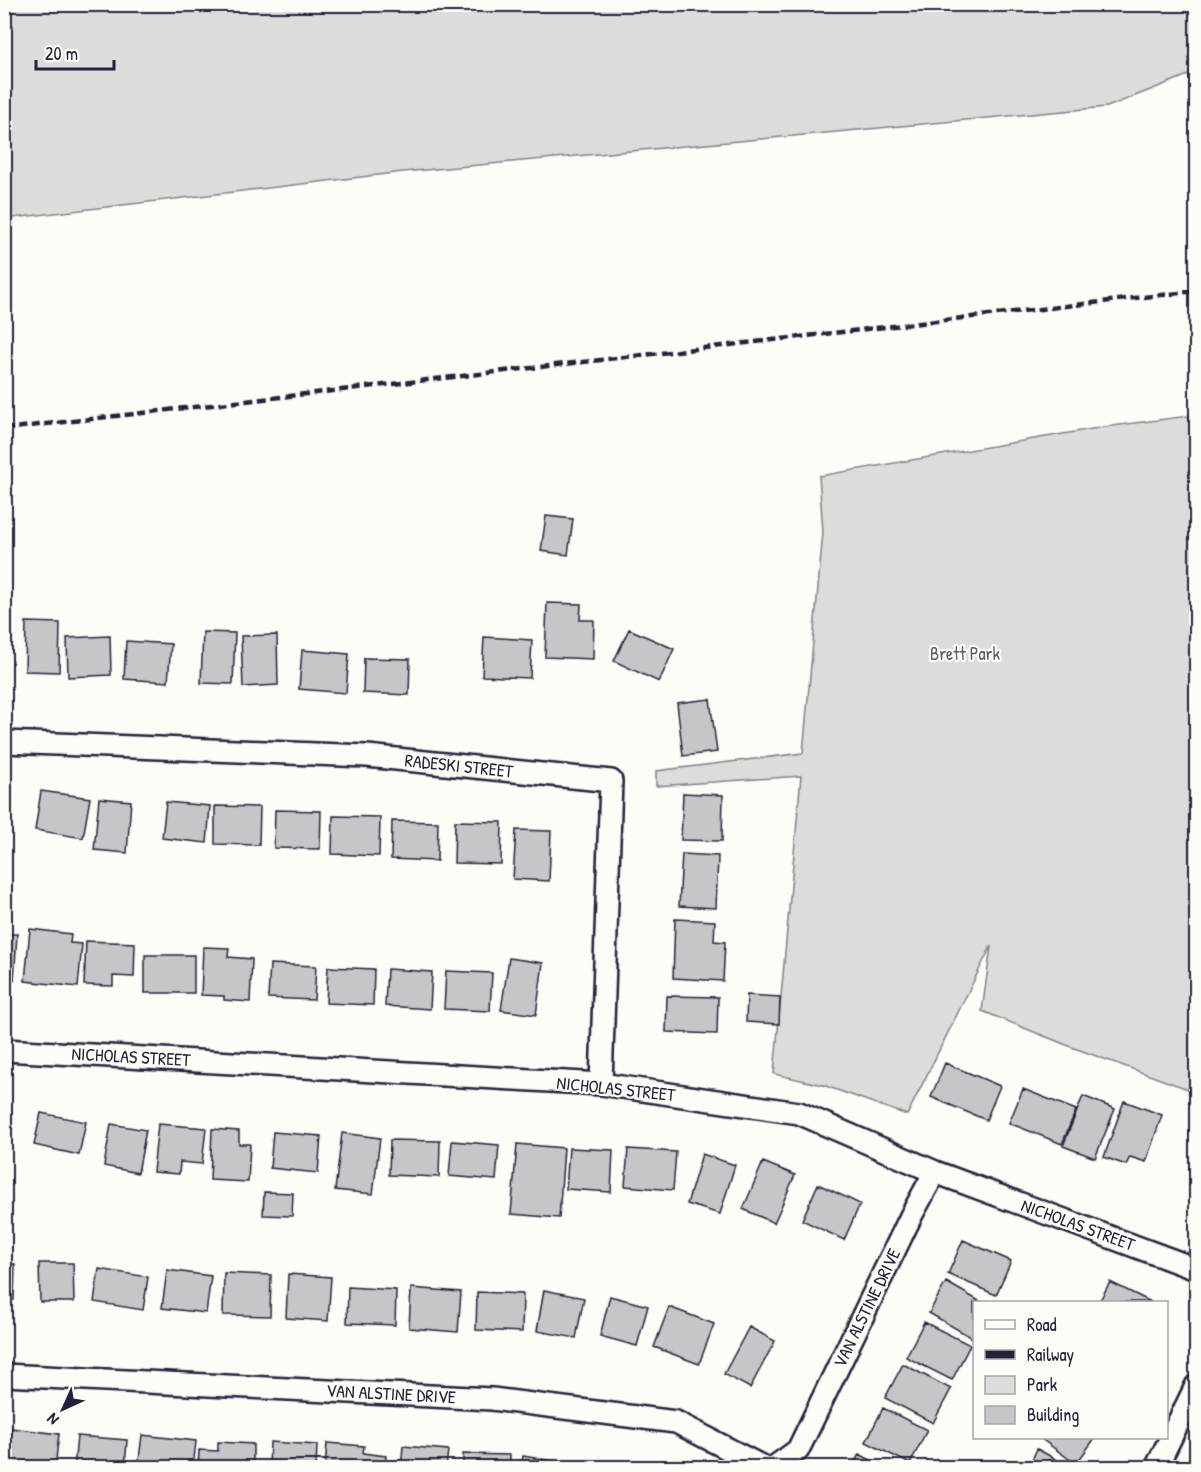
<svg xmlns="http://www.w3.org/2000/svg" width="1201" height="1472" viewBox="0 0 1201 1472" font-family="'Patrick Hand',sans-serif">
  <rect width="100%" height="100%" fill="#fdfcf7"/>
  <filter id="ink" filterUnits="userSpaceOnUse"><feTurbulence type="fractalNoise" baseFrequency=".0167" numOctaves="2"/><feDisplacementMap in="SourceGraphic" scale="12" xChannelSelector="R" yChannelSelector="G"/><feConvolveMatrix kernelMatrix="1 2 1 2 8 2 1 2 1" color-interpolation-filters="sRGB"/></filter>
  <g filter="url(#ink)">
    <!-- green -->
    <path fill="#dddcdb" stroke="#807f8b" stroke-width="1.5" d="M 4,5 L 1196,5 L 1196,72 L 1107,107 L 403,172 L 5,219 Z
      M 1196,415 L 1196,1092 L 1074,1048 L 982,1011 L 991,946 L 907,1115 L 823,1085 L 774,1074 L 801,776 L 656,786 L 656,771 L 803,753 L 823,532 L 819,476 L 1104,427 Z"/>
    <!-- building -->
    <path fill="#c6c6c8" stroke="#22223b" stroke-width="1.5" d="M 546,516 L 573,519 L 568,555 L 541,551 Z
      M 547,603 L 581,604 L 580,620 L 594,620 L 593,659 L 545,657 Z
      M 26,622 L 60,623 L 59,672 L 25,671 Z
      M 629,629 L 674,649 L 659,682 L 614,661 Z
      M 203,632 L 235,633 L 233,684 L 201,683 Z
      M 277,635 L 278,685 L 243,687 L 241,636 Z
      M 110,636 L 111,675 L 68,677 L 67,638 Z
      M 484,637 L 532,640 L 530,678 L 482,676 Z
      M 126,641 L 171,644 L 168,682 L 124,679 Z
      M 302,650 L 349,654 L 346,693 L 299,689 Z
      M 364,658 L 410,659 L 409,695 L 363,693 Z
      M 710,699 L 717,752 L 683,756 L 677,703 Z
      M 41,791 L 90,798 L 83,838 L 35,830 Z
      M 4,793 L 10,793 L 8,845 L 4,844 Z
      M 683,793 L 723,795 L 722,841 L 681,840 Z
      M 99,798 L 131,801 L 127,853 L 94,850 Z
      M 166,802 L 210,806 L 207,843 L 162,838 Z
      M 215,806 L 260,807 L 259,845 L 215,844 Z
      M 275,810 L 321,811 L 320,849 L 274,848 Z
      M 333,816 L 380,817 L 379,856 L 332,854 Z
      M 392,821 L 438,822 L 437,861 L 391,859 Z
      M 455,821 L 502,822 L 501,864 L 454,863 Z
      M 516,830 L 551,831 L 549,881 L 513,879 Z
      M 682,854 L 718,856 L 716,908 L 679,906 Z
      M 675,919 L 715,921 L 714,941 L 725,942 L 723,981 L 673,978 Z
      M 30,929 L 71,934 L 70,943 L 82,944 L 78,987 L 25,981 Z
      M 4,934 L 17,934 L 14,981 L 4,980 Z
      M 86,941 L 135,943 L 134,977 L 113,976 L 113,986 L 84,985 Z
      M 203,947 L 229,948 L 228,957 L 252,959 L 250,1002 L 224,1000 L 224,996 L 201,995 Z
      M 145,955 L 194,955 L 194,993 L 145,993 Z
      M 509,958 L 543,963 L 536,1015 L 501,1010 Z
      M 270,964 L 316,966 L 314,1000 L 268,998 Z
      M 328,967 L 374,969 L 373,1005 L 326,1003 Z
      M 387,969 L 432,972 L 430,1009 L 385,1006 Z
      M 446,971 L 492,973 L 490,1011 L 444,1009 Z
      M 747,995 L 780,997 L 779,1024 L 746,1022 Z
      M 667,996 L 718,997 L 717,1034 L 666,1032 Z
      M 945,1063 L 1000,1086 L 986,1120 L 931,1097 Z
      M 1023,1089 L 1076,1110 L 1062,1144 L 1009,1123 Z
      M 1083,1096 L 1115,1109 L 1095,1158 L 1063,1146 Z
      M 1124,1101 L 1162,1115 L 1146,1162 L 1130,1157 L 1126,1165 L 1104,1157 Z
      M 4,1113 L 10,1113 L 5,1164 L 4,1164 Z
      M 41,1113 L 86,1122 L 79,1155 L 34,1145 Z
      M 111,1124 L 146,1130 L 138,1173 L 104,1166 Z
      M 158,1124 L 206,1128 L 202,1164 L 180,1162 L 179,1174 L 153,1172 Z
      M 212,1129 L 239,1131 L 239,1144 L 250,1144 L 248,1182 L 210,1180 Z
      M 273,1132 L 321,1136 L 318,1173 L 270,1168 Z
      M 342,1133 L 380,1138 L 373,1194 L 335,1190 Z
      M 390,1140 L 440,1141 L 439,1177 L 389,1175 Z
      M 452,1141 L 499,1145 L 496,1180 L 449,1176 Z
      M 517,1144 L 564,1148 L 559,1218 L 511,1214 Z
      M 569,1148 L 613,1150 L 611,1192 L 566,1189 Z
      M 628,1149 L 676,1152 L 673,1190 L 625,1186 Z
      M 702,1154 L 735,1165 L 720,1214 L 687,1204 Z
      M 763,1162 L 795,1175 L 774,1223 L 743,1209 Z
      M 818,1184 L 860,1204 L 844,1240 L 802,1220 Z
      M 264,1192 L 293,1193 L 292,1216 L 263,1215 Z
      M 963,1240 L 1011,1261 L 996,1295 L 948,1274 Z
      M 39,1263 L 73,1263 L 74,1302 L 40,1302 Z
      M 4,1264 L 15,1264 L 14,1300 L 4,1300 Z
      M 99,1269 L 148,1277 L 143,1310 L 94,1302 Z
      M 167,1270 L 211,1276 L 206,1313 L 162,1308 Z
      M 224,1273 L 271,1275 L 270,1316 L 223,1315 Z
      M 288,1274 L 331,1277 L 328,1321 L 286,1318 Z
      M 946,1282 L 981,1302 L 974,1302 L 974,1339 L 929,1313 Z
      M 1110,1282 L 1151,1302 L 1099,1302 Z
      M 348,1287 L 396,1290 L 395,1325 L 347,1323 Z
      M 411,1288 L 461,1292 L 458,1332 L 409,1328 Z
      M 544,1290 L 584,1298 L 576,1338 L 537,1331 Z
      M 477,1292 L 523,1294 L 522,1332 L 476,1330 Z
      M 610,1296 L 648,1306 L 637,1346 L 600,1336 Z
      M 669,1307 L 714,1324 L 699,1364 L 654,1347 Z
      M 924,1322 L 970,1345 L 952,1380 L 906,1357 Z
      M 749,1327 L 775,1341 L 750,1388 L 724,1374 Z
      M 903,1364 L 951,1389 L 933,1423 L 885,1398 Z
      M 883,1408 L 927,1430 L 910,1464 L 866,1442 Z
      M 11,1428 L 59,1434 L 55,1468 L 7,1466 Z
      M 142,1435 L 196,1441 L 193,1468 L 138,1468 Z
      M 77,1436 L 127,1440 L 125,1468 L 74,1468 Z
      M 1040,1438 L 1095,1438 L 1076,1464 Z
      M 218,1442 L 253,1444 L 253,1468 L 198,1468 L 199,1450 L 218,1451 Z
      M 270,1442 L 317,1445 L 316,1468 L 269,1468 Z
      M 327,1443 L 364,1446 L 363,1453 L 386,1456 L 385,1468 L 325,1468 Z
      M 403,1446 L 448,1450 L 446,1468 L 401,1468 Z
      M 1037,1449 L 1072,1468 L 1028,1468 Z
      M 463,1454 L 510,1455 L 510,1468 L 463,1468 Z
      M 859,1454 L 886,1468 L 852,1468 Z
      M 523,1456 L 577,1465 L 577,1468 L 521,1468 Z
      M 594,1462 L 614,1468 L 593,1468 Z"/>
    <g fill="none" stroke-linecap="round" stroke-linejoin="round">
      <!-- minor casing -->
      <g stroke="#22223b" stroke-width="26">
        <path id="minor" d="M 4,742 L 367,756 L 611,781 L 601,1084
          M 4,1050 L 601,1084 L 799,1113 L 935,1172 L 1196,1269
          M 4,1375 L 492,1399 L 676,1422 L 765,1468
          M 773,1468 L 798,1450 L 911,1216 L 935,1172
          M 1156,1468 L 1196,1386"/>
      </g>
      <!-- minor -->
      <use href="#minor" stroke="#fdfcf7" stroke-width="21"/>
      <!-- rail -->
      <path stroke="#22223b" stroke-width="4.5" stroke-dasharray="9 4.5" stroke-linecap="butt" d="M 4,429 L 1196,291"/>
    </g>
  </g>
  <g text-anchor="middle" stroke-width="4.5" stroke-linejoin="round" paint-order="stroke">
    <!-- park labels -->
    <g font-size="18" fill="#5a5a6b" stroke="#fdfcf7">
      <text x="965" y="660">Brett Park</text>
    </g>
    <!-- street labels -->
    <g font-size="18" fill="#22223b" stroke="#fdfcf7">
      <text transform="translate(459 766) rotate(6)" y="6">RADESKI STREET</text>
      <text transform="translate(131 1057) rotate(3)" y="6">NICHOLAS STREET</text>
      <text transform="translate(616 1089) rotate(6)" y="6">NICHOLAS STREET</text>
      <text transform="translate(1078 1225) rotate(20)" y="6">NICHOLAS STREET</text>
      <text transform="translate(867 1308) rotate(-64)" y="6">VAN ALSTINE DRIVE</text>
      <text transform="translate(391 1394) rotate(3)" y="6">VAN ALSTINE DRIVE</text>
    </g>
  </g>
  <!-- margin -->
  <rect width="1201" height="1472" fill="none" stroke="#fdfcf7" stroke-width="24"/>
  <rect x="12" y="12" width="1177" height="1448" fill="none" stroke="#22223b" stroke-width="2" filter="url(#ink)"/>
  <!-- legend -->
  <rect x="973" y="1301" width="195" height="138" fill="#fdfcf7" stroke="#a5a5ac" stroke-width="1.5"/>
  <rect x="985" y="1320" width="30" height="9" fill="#fdfcf7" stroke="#a5a5ac" stroke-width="1.5"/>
  <text x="1027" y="1331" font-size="18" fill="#22223b">Road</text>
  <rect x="985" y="1350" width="30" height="9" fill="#22223b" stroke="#a5a5ac" stroke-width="1.5"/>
  <text x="1027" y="1361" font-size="18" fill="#22223b">Railway</text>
  <rect x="985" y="1376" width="30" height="18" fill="#dddcdb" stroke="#a5a5ac" stroke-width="1.5"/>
  <text x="1027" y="1391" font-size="18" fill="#22223b">Park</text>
  <rect x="985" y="1406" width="30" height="18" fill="#c6c6c8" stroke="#a5a5ac" stroke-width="1.5"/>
  <text x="1027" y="1421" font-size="18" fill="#22223b">Building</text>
  <!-- north arrow -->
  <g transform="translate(63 1409) rotate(225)" stroke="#fdfcf7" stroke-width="4.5" paint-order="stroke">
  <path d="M0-4.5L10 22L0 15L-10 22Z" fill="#22223b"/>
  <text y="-9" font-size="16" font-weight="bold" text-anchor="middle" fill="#22223b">N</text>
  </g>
  <!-- scale -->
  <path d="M36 60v9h78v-9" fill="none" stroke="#22223b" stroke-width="3"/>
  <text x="45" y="60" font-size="18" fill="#22223b" stroke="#fdfcf7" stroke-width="4.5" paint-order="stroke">20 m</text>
</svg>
